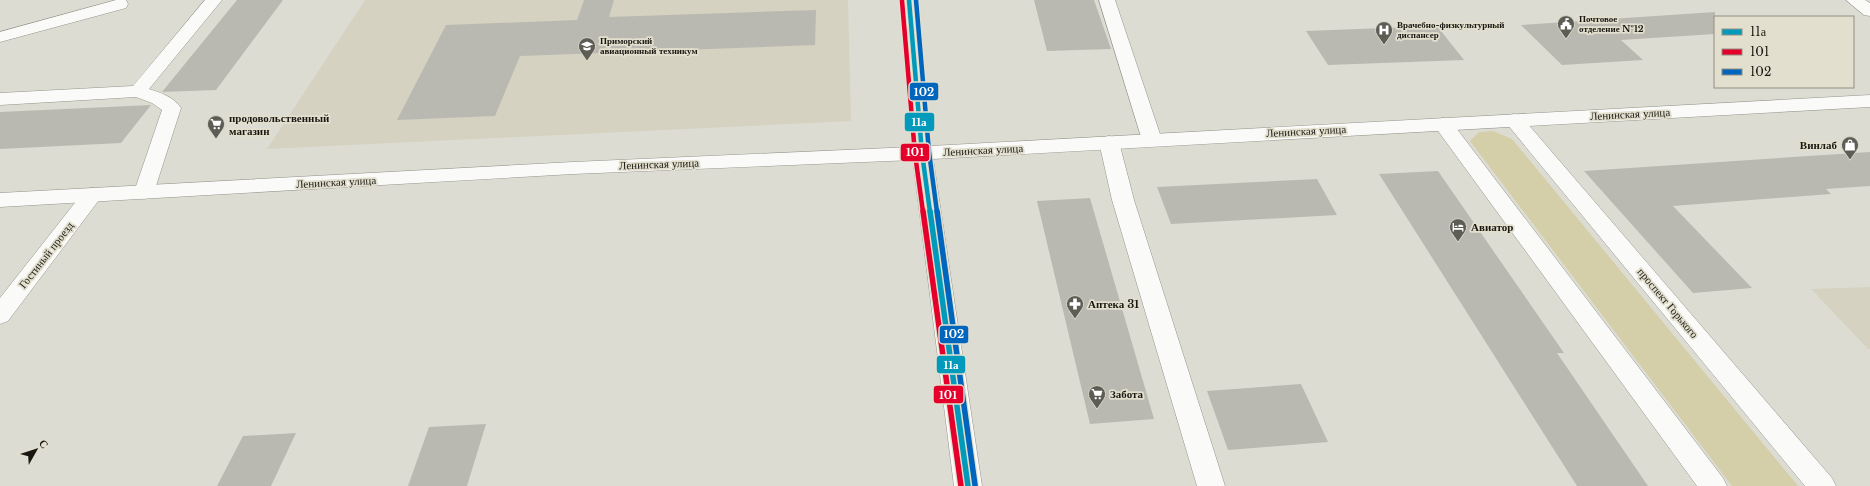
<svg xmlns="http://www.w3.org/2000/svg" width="1870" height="486" viewBox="0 0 1870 486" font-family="'Libre Baskerville',serif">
  <rect width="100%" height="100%" fill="#dddcd2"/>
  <!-- built -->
  <path fill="#d6d2c1" d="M 365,0 L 848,0 L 851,121 L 267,149 Z
    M 1870,287 L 1870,349 L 1868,349 L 1811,289 Z"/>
  <!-- green -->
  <path fill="#d4cea9" d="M 1493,131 L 1512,139 L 1798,486 L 1732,486 L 1470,141 L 1479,132 Z"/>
  <!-- building -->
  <path fill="#bab9b1" d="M 237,0 L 283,0 L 216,90 L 162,92 Z
    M 584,0 L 614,0 L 609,17 L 816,10 L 815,45 L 520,56 L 495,116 L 397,120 L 446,25 L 577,20 Z
    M 1034,0 L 1094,0 L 1111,49 L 1047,51 Z
    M 1715,12 L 1715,34 L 1621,40 L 1643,60 L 1562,65 L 1521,25 Z
    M 1437,26 L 1464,60 L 1328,65 L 1306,31 Z
    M 151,105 L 121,143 L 0,149 L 0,112 Z
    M 1870,152 L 1870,186 L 1826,189 L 1831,194 L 1673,206 L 1752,288 L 1693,293 L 1584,171 Z
    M 1438,171 L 1564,353 L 1557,353 L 1648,486 L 1577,486 L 1379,174 Z
    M 1317,179 L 1337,215 L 1171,224 L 1157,187 Z
    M 1090,198 L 1154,419 L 1090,424 L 1037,201 Z
    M 1301,384 L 1328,442 L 1228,450 L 1207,391 Z
    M 486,424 L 467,486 L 408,486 L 429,427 Z
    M 296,433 L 271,486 L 217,486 L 243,436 Z"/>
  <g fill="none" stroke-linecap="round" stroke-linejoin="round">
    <!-- minor casing -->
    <g stroke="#94938c" stroke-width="1">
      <path id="minor" d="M 116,0 L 126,0 L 128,4 L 126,8 L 0,42 L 0,32 Z
        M 205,0 L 222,0 L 149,89 C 161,93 174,97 181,108 L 154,192 L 151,197 L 144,199 L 137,197 L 134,192 L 162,110 L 152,103 L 136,97 L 0,105 L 0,93 L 133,86 Z
        M 1099,0 L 1115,0 L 1162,140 L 1159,144 L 1152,146 L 1145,144 L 1142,140 Z
        M 1514,114 L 1521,116 L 1832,478 L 1836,486 L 1805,486 L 1507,124 L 1504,120 L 1507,116 Z
        M 1443,118 L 1450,120 L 1723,478 L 1727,486 L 1697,486 L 1433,124 L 1436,120 Z
        M 1109,136 L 1116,138 L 1119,142 L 1134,200 L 1225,486 L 1197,486 L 1112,200 L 1099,142 L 1102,138 Z
        M 92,188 L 99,190 L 102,195 L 99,200 L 8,321 L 0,324 L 0,298 L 85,190 Z"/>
    </g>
    <!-- major casing -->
    <g stroke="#94938c" stroke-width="1">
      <path id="major" d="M 901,0 L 917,0 L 931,146 L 1870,95 L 1870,107 L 933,159 L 982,486 L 954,486 L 913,160 L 573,174 L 0,207 L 0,193 L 573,162 L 912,147 Z
        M 1846,0 L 1865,0 L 1870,3 L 1870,16 L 1864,15 Z"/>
    </g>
    <!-- minor -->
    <use href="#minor" fill="#fafaf8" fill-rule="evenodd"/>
    <!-- major -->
    <use href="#major" fill="#fafaf8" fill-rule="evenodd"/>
    <!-- bus-1-far1 casing -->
    <g stroke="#e2dfce" stroke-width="7">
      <path id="bus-1-far1" d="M 909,0 L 922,153 L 930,212"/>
    </g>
    <!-- bus-1 casing -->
    <g stroke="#e2dfce" stroke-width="8">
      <path id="bus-1" d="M 930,211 L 968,486"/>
    </g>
    <!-- bus-2-far1 casing -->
    <g stroke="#e2dfce" stroke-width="7">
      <path id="bus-2-far1" d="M 902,1 L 915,154 L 923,212"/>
    </g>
    <!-- bus-2 casing -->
    <g stroke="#e2dfce" stroke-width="8">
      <path id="bus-2" d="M 923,211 L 961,486"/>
    </g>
    <!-- bus-3-far1 casing -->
    <g stroke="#e2dfce" stroke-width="7">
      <path id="bus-3-far1" d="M 916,0 L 929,152 L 937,212"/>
    </g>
    <!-- bus-3 casing -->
    <g stroke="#e2dfce" stroke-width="8">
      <path id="bus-3" d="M 937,211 L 975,485"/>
    </g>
    <!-- bus-1-far1 -->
    <use href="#bus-1-far1" stroke="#029abb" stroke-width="4.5"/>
    <!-- bus-1 -->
    <use href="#bus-1" stroke="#029abb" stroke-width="5.5"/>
    <!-- bus-2-far1 -->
    <use href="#bus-2-far1" stroke="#e4002b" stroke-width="4.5"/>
    <!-- bus-2 -->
    <use href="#bus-2" stroke="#e4002b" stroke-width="5.5"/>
    <!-- bus-3-far1 -->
    <use href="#bus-3-far1" stroke="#0065bd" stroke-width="4.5"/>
    <!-- bus-3 -->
    <use href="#bus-3" stroke="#0065bd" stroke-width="5.5"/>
  </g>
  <!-- icons -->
  <defs>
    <g id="civic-pin" transform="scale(0.9)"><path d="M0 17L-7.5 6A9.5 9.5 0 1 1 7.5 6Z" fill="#5d5c55" stroke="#e2dfce"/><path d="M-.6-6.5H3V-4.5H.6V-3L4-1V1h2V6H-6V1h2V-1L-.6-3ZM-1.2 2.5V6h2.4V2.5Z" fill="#fff"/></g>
    <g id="hospital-pin" transform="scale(0.9)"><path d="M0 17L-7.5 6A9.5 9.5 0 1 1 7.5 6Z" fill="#5d5c55" stroke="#e2dfce"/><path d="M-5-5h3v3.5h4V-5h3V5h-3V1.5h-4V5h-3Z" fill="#fff"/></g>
    <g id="university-pin" transform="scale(0.9)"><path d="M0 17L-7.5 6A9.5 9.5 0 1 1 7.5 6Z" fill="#5d5c55" stroke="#e2dfce"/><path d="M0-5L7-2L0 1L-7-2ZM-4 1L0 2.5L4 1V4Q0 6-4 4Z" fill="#fff"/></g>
    <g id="supermarket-pin" transform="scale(0.9)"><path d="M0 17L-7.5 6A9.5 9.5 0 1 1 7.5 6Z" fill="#5d5c55" stroke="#e2dfce"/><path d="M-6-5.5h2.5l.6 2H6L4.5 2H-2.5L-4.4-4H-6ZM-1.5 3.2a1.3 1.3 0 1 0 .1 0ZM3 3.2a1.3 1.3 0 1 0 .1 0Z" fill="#fff"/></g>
    <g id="shop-pin" transform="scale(0.9)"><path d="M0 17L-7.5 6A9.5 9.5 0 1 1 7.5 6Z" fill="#5d5c55" stroke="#e2dfce"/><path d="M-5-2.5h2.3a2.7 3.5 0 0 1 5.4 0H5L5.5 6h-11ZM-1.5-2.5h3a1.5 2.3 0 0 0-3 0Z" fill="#fff"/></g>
    <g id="hotel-pin" transform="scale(0.9)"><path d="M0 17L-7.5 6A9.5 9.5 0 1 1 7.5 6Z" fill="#5d5c55" stroke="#e2dfce"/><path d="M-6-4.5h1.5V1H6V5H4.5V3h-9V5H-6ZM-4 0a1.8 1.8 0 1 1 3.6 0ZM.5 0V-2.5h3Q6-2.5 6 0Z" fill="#fff"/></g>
    <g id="pharmacy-pin" transform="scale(0.9)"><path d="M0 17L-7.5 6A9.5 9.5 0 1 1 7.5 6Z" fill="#5d5c55" stroke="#e2dfce"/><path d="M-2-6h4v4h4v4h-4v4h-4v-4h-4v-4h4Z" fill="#fff"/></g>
  </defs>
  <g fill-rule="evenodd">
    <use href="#civic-pin" x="1566" y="24"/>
    <use href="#hospital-pin" x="1384" y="30"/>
    <use href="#university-pin" x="587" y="46"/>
    <use href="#supermarket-pin" x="216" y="124"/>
    <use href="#shop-pin" x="1850" y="145"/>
    <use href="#hotel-pin" x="1458" y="227"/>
    <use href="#pharmacy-pin" x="1075" y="304"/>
    <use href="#supermarket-pin" x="1097" y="394"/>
  </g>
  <g text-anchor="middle" stroke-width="3.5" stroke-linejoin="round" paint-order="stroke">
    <!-- far-poi labels -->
    <g font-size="9" font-weight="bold" fill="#181711" stroke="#e2dfce" text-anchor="start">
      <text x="1579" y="22">Почтовое<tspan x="1579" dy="10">отделение №12</tspan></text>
      <text x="1397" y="28">Врачебно-физкультурный<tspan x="1397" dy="10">диспансер</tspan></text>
      <text x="600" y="44">Приморский<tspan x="600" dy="10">авиационный техникум</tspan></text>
    </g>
    <!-- street labels -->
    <g font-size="11" fill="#181711" stroke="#e2dfce">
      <text transform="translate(1630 114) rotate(-3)" y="4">Ленинская улица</text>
      <text transform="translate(1306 131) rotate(-3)" y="4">Ленинская улица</text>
      <text transform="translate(983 150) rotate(-3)" y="4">Ленинская улица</text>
      <text transform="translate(659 164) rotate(-2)" y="4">Ленинская улица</text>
      <text transform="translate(336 182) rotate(-3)" y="4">Ленинская улица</text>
      <text transform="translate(46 255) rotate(-52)" y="4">Гостиный проезд</text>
      <text transform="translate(1668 303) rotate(50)" y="4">проспект Горького</text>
    </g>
    <!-- poi labels -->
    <g font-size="11" font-weight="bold" fill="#181711" stroke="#e2dfce" text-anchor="start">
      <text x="229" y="122">продовольственный<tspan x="229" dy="13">магазин</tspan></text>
      <text x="1837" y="149" text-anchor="end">Винлаб</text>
      <text x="1471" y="231">Авиатор</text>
      <text x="1088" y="308">Аптека 31</text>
      <text x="1110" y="398">Забота</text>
    </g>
  </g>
  <g stroke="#e2dfce" stroke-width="1.5">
    <rect x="909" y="82" width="30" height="19" rx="4" fill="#0065bd"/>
    <rect x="904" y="112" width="31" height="20" rx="4" fill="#029abb"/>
    <rect x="900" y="143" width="30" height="19" rx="4" fill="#e4002b"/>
    <rect x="939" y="325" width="30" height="19" rx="4" fill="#0065bd"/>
    <rect x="936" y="355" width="30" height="19" rx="4" fill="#029abb"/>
    <rect x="933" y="385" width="31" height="19" rx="4" fill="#e4002b"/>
  </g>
  <g font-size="11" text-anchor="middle" font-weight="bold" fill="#fff">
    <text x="924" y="96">102</text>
    <text x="919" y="126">11а</text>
    <text x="915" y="156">101</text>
    <text x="954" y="338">102</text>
    <text x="951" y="369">11а</text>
    <text x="948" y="399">101</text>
  </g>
  <!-- legend -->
  <rect x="1714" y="16" width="140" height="72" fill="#e2dfce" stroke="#918f82"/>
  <rect x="1722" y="29" width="20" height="6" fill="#029abb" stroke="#918f82"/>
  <text x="1750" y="36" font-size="12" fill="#181711">11а</text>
  <rect x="1722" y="49" width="20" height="6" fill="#e4002b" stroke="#918f82"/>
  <text x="1750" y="56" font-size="12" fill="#181711">101</text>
  <rect x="1722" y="69" width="20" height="6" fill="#0065bd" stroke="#918f82"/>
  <text x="1750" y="76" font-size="12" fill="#181711">102</text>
  <!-- north arrow -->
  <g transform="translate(36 450) rotate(51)" stroke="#e2dfce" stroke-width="3" paint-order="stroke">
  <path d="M0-3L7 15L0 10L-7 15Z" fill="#181711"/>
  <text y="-6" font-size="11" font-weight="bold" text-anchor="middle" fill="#181711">С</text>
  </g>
</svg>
